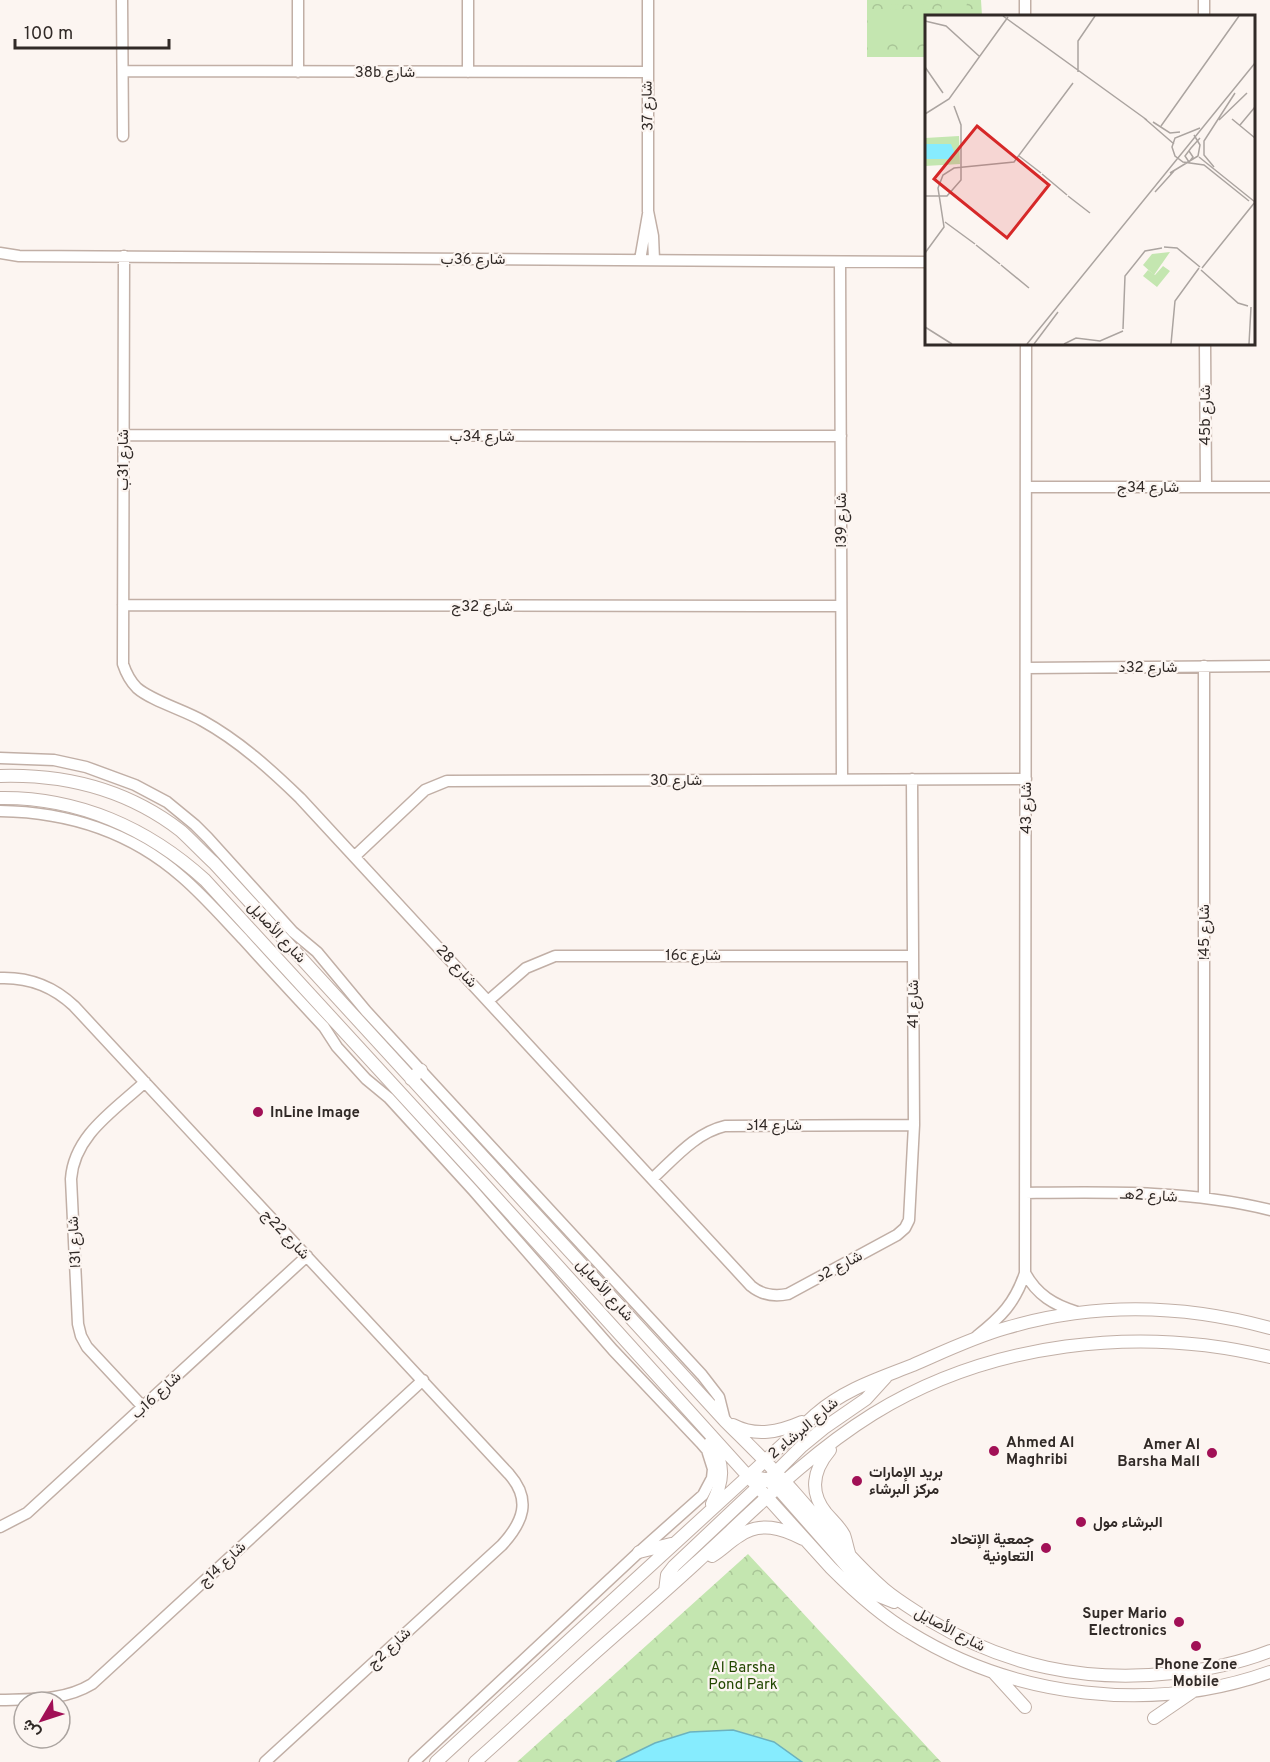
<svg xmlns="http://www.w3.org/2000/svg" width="1270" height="1762" viewBox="0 0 1270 1762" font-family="Overpass,Vazirmatn,sans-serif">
  <defs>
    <pattern id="park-crowns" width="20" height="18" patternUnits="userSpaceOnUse" patternTransform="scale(1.5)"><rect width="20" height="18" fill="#c4e6b0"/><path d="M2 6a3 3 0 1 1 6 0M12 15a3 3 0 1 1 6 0" fill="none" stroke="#a9c597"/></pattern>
  </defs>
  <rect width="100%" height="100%" fill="#fcf5f1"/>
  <!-- park -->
  <path fill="url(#park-crowns)" d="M 867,0 L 981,0 L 982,16 L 926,16 L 926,57 L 867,57 Z
    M 748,1554 L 941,1762 L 517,1762 Z"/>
  <!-- pitch -->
  <path fill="#c4e6b0" d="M 873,0 L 926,0 L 926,5 L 873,4 Z
    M 942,0 L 967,0 L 966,16 L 941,16 Z
    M 871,9 L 935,10 L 935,16 L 926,16 L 926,43 L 871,43 Z"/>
  <!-- water -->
  <path fill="#86ecfe" stroke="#6cb2be" stroke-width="1.5" d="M 733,1730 L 774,1742 L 802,1762 L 616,1762 L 655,1743 L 690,1732 Z"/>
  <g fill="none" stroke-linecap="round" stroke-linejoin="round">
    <!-- minor casing -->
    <g stroke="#c1afa6" stroke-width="13">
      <path id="minor" d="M 122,0 L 123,136
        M 298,0 L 298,72
        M 468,0 L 468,72
        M 648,0 L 648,211 L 653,236 L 654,260
        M 1025,0 L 1025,16
        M 1204,0 L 1204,16
        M 123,71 L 647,72
        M 0,253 L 19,256 L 926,262
        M 124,256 L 123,664 C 126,673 130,681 137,688 C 152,701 184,710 203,721 C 239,741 270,769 300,798 L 751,1286 C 762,1295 774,1297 788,1294 L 897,1235 L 905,1228 L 909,1220 L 914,1125 L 912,779
        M 640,260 L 648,214
        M 840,262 L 842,779
        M 1205,344 L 1206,487
        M 124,435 L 841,436
        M 1026,487 L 1270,487
        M 123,605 L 841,606
        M 1026,668 L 1270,666
        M 0,758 L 54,760 L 86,767 L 135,785 L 167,802 L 195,825 L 208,838 L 293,932 L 317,952 L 366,1011 L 702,1375 L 719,1397 L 725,1421
        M 0,811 C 67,812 131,832 182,877 C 204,896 223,918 243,939 C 270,969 297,998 324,1027 L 337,1047 L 366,1079 L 389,1098 L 473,1190 L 613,1350 L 701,1443 L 707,1450 L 713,1469 L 712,1478 L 703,1495 L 639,1552 L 414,1762
        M 355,856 L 425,790 L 447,781 L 1026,779
        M 0,978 C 29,977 53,986 74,1006 L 509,1474 C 532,1500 523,1522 502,1545 L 265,1762
        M 488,1001 L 526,968 L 555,956 L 913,956
        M 652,1179 C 674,1159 695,1133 725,1126 L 914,1125
        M 1026,1193 C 1107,1192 1191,1190 1270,1210
        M 1204,1198 L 1204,666
        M 1025,1273 C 1037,1295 1054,1305 1077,1312
        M 977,1336 C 1001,1317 1015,1303 1025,1273 L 1026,344
        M 143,1407 L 87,1347 L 81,1336 L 78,1324 L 71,1179 C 74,1135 115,1110 145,1082
        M 0,1527 L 27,1513 L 307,1256
        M 0,1700 C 32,1699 64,1701 92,1684 L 423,1380"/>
    </g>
    <!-- tertiary casing -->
    <g stroke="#c1afa6" stroke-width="14">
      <path id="tertiary" d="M 0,776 C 66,774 128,790 181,831 C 192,841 203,853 214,863 L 725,1421 C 749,1445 773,1468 795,1493 C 824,1526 851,1560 884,1589 C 898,1601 914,1610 929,1620 C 1006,1666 1085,1683 1173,1673 C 1206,1670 1239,1663 1270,1651
        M 0,798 C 78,797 148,828 205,880 L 473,1172 L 831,1568 C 855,1592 880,1615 909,1632 C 1015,1698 1152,1714 1270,1672
        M 411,1079 L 421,1070
        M 733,1425 C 756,1437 779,1432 802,1422
        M 710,1443 C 726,1464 723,1482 712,1504
        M 830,1450 C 813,1470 809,1492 826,1513 C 832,1520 840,1527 844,1535 C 846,1540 847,1547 849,1553
        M 748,1476 L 765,1479 L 776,1486 L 865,1587 L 879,1596 L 894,1602
        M 771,1477 L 802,1446 L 824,1428 L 866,1399 L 886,1377
        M 639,1552 L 671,1544
        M 712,1556 C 722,1550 729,1542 739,1536 C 760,1521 782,1528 803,1539
        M 665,1591 L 667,1575 L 674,1566 L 763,1482
        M 994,1673 L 1025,1707
        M 1154,1718 L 1192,1692
        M 436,1762 L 816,1414 C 845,1389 878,1379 913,1365 C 943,1352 974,1337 1006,1328 C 1094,1302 1182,1304 1270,1328
        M 475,1762 C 513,1729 549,1694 587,1660 C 623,1628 660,1596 696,1563 C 753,1511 807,1455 873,1414 C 990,1342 1138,1325 1270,1357"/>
    </g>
    <!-- minor -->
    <use href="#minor" stroke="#fff" stroke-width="10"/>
    <!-- tertiary -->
    <use href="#tertiary" stroke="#fff" stroke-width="12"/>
  </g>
  <!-- markers -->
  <g fill="#a11056" stroke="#fcf5f1" stroke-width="2">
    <circle cx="258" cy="1112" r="6"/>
    <circle cx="994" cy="1451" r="6"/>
    <circle cx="1212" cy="1453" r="6"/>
    <circle cx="857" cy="1481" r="6"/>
    <circle cx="1081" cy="1522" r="6"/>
    <circle cx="1046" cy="1548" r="6"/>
    <circle cx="1179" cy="1622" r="6"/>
    <circle cx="1196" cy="1646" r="6"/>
  </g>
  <g text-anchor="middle" stroke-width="4.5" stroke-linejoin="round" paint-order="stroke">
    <!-- street labels -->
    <g font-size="15" fill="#312a27" stroke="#fcf5f1">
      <text x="385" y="77">38b شارع</text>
      <text transform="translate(647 106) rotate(-91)" y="5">شارع 37</text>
      <text x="473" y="264">شارع 36ب</text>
      <text transform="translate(1205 415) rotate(-90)" y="5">45b شارع</text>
      <text x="482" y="441">شارع 34ب</text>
      <text transform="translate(123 460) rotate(-90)" y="5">شارع 31ب</text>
      <text x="1148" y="492">شارع 34ج</text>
      <text transform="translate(841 520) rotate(-90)" y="5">شارع 39ا</text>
      <text x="482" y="611">شارع 32ج</text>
      <text x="1148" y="672">شارع 32د</text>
      <text x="676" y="785">شارع 30</text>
      <text transform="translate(1026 808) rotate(-90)" y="5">شارع 43</text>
      <text transform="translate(277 932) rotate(47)" y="5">شارع الأصايل</text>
      <text transform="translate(1204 932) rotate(-90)" y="5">شارع 45ا</text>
      <text x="693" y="960">16c شارع</text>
      <text transform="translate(457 966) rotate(47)" y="5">شارع 28</text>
      <text transform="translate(913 1004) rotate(-90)" y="5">شارع 41</text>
      <text x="774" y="1130">شارع 14د</text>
      <text transform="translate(1149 1195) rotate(3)" y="5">شارع 2هـ</text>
      <text transform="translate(286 1234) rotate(47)" y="5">شارع 22ج</text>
      <text transform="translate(74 1242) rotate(-93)" y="5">شارع 31ا</text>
      <text transform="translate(839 1266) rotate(-28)" y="5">شارع 2د</text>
      <text transform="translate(605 1290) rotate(48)" y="5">شارع الأصايل</text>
      <text transform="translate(156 1395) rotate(-43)" y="5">شارع 16ب</text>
      <text transform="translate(803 1428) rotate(-40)" y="5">شارع البرشاء 2</text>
      <text transform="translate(222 1564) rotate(-43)" y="5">شارع 14ج</text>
      <text transform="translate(950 1629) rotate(28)" y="5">شارع الأصايل</text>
      <text transform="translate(389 1648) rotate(-43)" y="5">شارع 2ج</text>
    </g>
    <!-- poi labels -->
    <g font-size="15" font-weight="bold" fill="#312a27" stroke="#fcf5f1" text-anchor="start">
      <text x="270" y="1117">InLine Image</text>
      <text x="1006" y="1447">Ahmed Al<tspan x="1006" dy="17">Maghribi</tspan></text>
      <text x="1200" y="1449" text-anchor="end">Amer Al<tspan x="1200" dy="17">Barsha Mall</tspan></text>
      <text x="869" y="1477">بريد الإمارات<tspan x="869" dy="17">مركز البرشاء</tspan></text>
      <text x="1093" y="1527">البرشاء مول</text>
      <text x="1034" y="1544" text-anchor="end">جمعية الإتحاد<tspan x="1034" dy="17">التعاونية</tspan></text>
      <text x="1167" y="1618" text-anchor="end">Super Mario<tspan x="1167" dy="17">Electronics</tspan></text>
      <text x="1196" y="1669" text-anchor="middle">Phone Zone<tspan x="1196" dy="17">Mobile</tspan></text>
    </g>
    <!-- park labels -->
    <g font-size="15" fill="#234700" stroke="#fcf5f1">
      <text x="743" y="1672">Al Barsha<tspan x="743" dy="17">Pond Park</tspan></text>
    </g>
  </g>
  <!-- overview -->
  <g transform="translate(925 15)">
    <rect width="330" height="330" fill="#fcf5f1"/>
    <path d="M 238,251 L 245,256 L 232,272 L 218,261 L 223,255 L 230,260 Z" fill="#c4e6b0"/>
    <path d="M 34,121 L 35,149 L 0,151 L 0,123 ZM 245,237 L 229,260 L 218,250 L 227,239 Z" fill="#c4e6b0"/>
    <path d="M 0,129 L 26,129 L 30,139 L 24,144 L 0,144 Z" fill="#86ecfe"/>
    <path fill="none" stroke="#aba4a0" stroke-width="1.5" d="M 78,1 L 222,105M 0,6 L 21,11 L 54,41M 0,52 L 18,78M 153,57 L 153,26 L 170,1M 0,99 L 24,84 L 83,2M 219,103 L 249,129M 307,104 L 330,123M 294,105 L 322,78M 228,107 L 245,118 L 255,117M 315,110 L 330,92M 236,111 L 314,1M 275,113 L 250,123 L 247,132 L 250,141 L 258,147 L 279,150 L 324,186M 264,136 L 268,142 L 264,147 L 260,141 L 266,133 L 275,123M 94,141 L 116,158M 274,142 L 330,187 L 277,253M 289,152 L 279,140 L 279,126 L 310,78M 245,158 L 273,141 L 275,130 L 269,120M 117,159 L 142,180M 230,177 L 249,156M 0,181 L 22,181 L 36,165 L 36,110 L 29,91M 143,181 L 165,198M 20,207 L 50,229M 51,230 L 75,249M 239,232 L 252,233 L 275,252M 0,238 L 19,212 L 13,173 L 18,160 L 29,153 L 89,147 L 148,68M 76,250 L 104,273M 276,255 L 313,288 L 323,291M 0,312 L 27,329M 198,314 L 200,261 L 220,236 L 237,233M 102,329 L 330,48M 109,329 L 133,297M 139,329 L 151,323 L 175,326 L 198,316M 246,329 L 250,286 L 274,253M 324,329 L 326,292"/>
    <path fill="#d62828" fill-opacity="0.15" stroke="#d62828" stroke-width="3" d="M 52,111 L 124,170 L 82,223 L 9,164 Z"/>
    <rect width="330" height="330" fill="none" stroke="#312a27" stroke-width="3"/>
  </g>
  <!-- north arrow -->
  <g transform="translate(42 1720) rotate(231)"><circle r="28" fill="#fcf5f1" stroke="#aba4a0" stroke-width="1.5"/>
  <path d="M0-4.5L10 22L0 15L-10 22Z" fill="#a11056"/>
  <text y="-9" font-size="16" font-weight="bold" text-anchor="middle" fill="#312a27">ش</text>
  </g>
  <!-- scale -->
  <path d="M15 39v9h154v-9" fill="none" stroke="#312a27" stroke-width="3"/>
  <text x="24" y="39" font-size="18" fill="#312a27" stroke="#fcf5f1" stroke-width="4.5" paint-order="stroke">100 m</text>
</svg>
